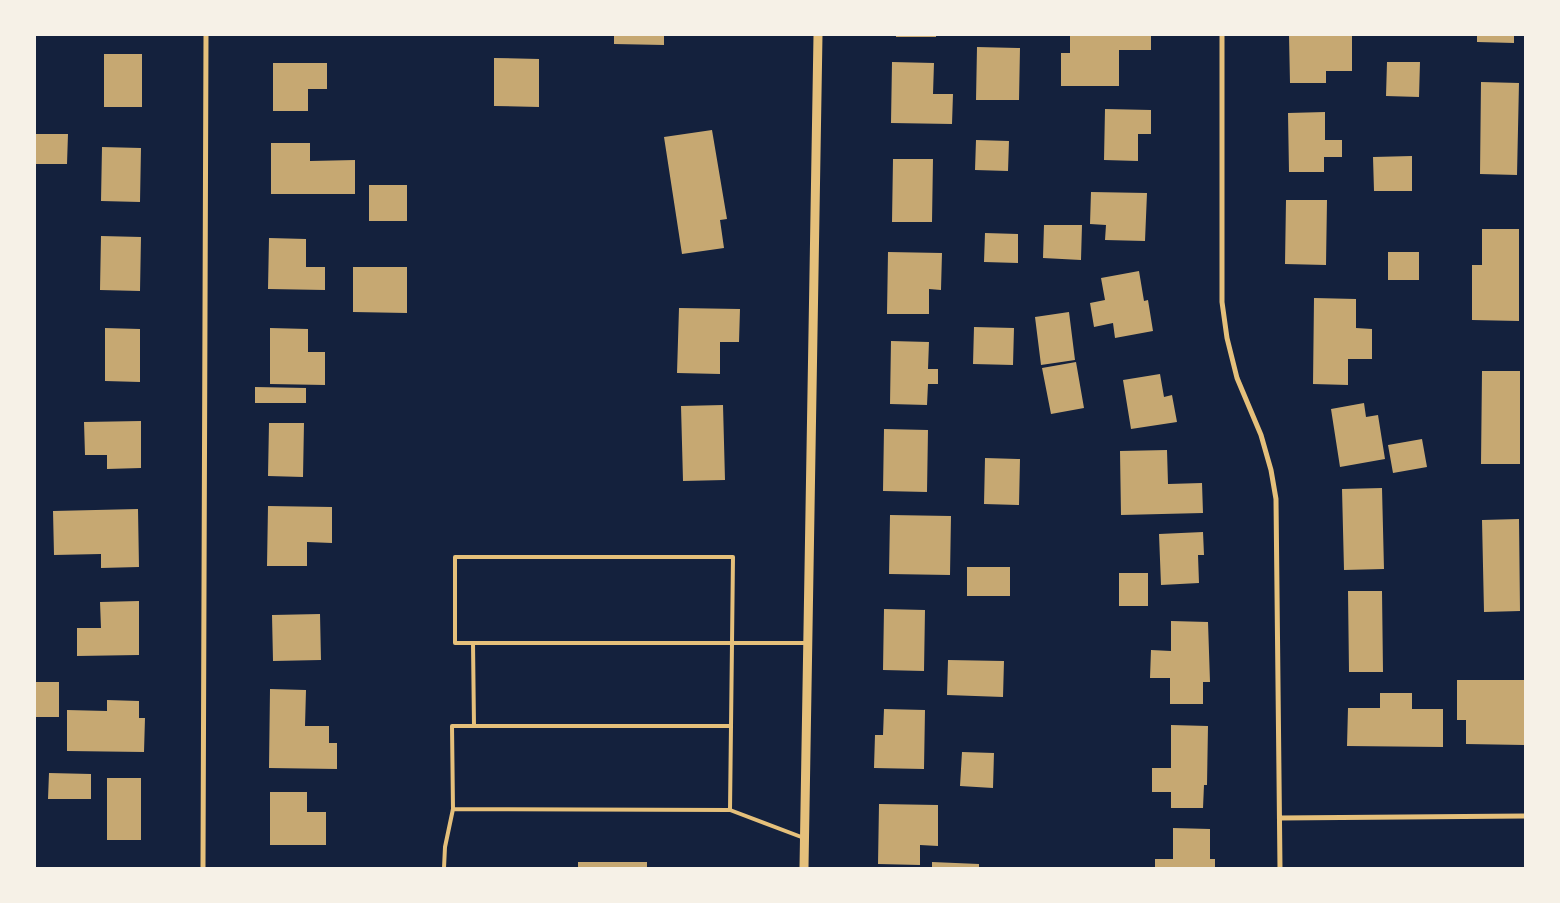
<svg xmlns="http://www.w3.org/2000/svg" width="1560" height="903" viewBox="0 0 1560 903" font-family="'Public Sans',sans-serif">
  <rect width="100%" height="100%" fill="#14213d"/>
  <!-- building -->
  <path fill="#c6a872" d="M 614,35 L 664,35 L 664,45 L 614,44 Z
    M 896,35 L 936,35 L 936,37 L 896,37 Z
    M 1070,35 L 1151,35 L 1151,50 L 1119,50 L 1119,86 L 1061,86 L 1061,53 L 1070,53 Z
    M 1289,35 L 1352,35 L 1352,71 L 1326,71 L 1326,83 L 1290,83 Z
    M 1477,35 L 1514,35 L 1514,43 L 1477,42 Z
    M 977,47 L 1020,48 L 1019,100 L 976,100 Z
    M 104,54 L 142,54 L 142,107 L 104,107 Z
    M 494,58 L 539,59 L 539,107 L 494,106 Z
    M 892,62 L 934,63 L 933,94 L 953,94 L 952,124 L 891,123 Z
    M 1387,62 L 1420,62 L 1419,97 L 1386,96 Z
    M 273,63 L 327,63 L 327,89 L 308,89 L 308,111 L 273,111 Z
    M 1481,82 L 1519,83 L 1517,175 L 1480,174 Z
    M 1105,109 L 1151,110 L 1151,134 L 1138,134 L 1138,161 L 1104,160 Z
    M 1325,112 L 1325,140 L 1342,140 L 1342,157 L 1324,157 L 1324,172 L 1289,172 L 1288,113 Z
    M 712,130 L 727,219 L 720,220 L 724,248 L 682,254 L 664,137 Z
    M 35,134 L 68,134 L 67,164 L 35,164 Z
    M 976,140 L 1009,141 L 1008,171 L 975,170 Z
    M 271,143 L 310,143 L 310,161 L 355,160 L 355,194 L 271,194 Z
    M 102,147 L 141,148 L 140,202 L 101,201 Z
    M 1412,156 L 1412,191 L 1374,191 L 1373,157 Z
    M 893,159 L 933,159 L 932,222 L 892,222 Z
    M 369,185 L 407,185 L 407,221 L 369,221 Z
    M 1091,192 L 1147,193 L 1145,241 L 1105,240 L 1106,225 L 1090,224 Z
    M 1286,200 L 1327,200 L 1326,265 L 1285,264 Z
    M 1044,225 L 1082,225 L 1081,260 L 1043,258 Z
    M 1482,229 L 1519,229 L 1519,321 L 1472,320 L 1472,265 L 1482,265 Z
    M 985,233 L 1018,234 L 1018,263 L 984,262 Z
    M 101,236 L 141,237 L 140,291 L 100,290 Z
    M 269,238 L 306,239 L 306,267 L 325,267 L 325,290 L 268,289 Z
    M 888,252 L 942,253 L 941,290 L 929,289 L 929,314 L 887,314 Z
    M 1388,252 L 1419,252 L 1419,280 L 1388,280 Z
    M 353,267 L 407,267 L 407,313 L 353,312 Z
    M 1139,271 L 1144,301 L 1148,300 L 1153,331 L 1115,338 L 1113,323 L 1094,327 L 1090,303 L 1105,300 L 1101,278 Z
    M 1314,298 L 1356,299 L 1356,328 L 1372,329 L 1372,359 L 1348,359 L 1348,385 L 1313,384 Z
    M 679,308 L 740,309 L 739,342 L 720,342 L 720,374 L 677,373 Z
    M 1069,312 L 1075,360 L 1041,365 L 1035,317 Z
    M 974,327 L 1014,328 L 1013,365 L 973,364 Z
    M 105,328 L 140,329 L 140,382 L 105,381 Z
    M 270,328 L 308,329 L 308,352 L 325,352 L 325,385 L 270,384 Z
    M 891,341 L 929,342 L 928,369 L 938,369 L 938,384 L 928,384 L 927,405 L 890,404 Z
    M 1076,362 L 1084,408 L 1051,414 L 1042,368 Z
    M 1482,371 L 1520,371 L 1520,464 L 1481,464 Z
    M 1160,374 L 1164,397 L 1172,395 L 1177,422 L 1131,429 L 1123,380 Z
    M 255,387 L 306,388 L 306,403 L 255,403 Z
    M 1364,403 L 1366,417 L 1378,415 L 1385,459 L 1340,467 L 1331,409 Z
    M 723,405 L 725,480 L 683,481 L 681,406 Z
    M 141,421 L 141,468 L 107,469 L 107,455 L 85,455 L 84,422 Z
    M 269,423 L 304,423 L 303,477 L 268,476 Z
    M 884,429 L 928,430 L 927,492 L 883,491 Z
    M 1422,439 L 1427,467 L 1393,473 L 1388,445 Z
    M 1167,450 L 1168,484 L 1202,483 L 1203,513 L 1121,515 L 1120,451 Z
    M 985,458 L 1020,459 L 1019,505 L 984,504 Z
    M 1382,488 L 1384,569 L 1344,570 L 1342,489 Z
    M 268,506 L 332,507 L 332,543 L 307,542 L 307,566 L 267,566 Z
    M 138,509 L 139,567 L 101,568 L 101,554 L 54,555 L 53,511 Z
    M 890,515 L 951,516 L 950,575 L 889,574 Z
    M 1519,519 L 1520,611 L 1484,612 L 1482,520 Z
    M 1203,532 L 1204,555 L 1198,555 L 1199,583 L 1161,585 L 1159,534 Z
    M 967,567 L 1010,567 L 1010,596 L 967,596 Z
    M 1119,573 L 1148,573 L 1148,606 L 1119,606 Z
    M 1348,591 L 1382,591 L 1383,672 L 1349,672 Z
    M 139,601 L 139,655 L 77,656 L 77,628 L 101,628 L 100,602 Z
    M 884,609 L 925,610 L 924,671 L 883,670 Z
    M 320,614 L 321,660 L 273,661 L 272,615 Z
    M 1171,621 L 1208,622 L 1210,682 L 1203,682 L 1203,704 L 1170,704 L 1170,678 L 1150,678 L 1151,650 L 1171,651 Z
    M 948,660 L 1004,661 L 1003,697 L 947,695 Z
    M 1457,680 L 1525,680 L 1524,745 L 1466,744 L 1466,720 L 1457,720 Z
    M 35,682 L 59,682 L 59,717 L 35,717 Z
    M 270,689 L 306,690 L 305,726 L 329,726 L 329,743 L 337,743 L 337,769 L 269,768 Z
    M 1380,693 L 1412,693 L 1412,709 L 1443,709 L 1443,747 L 1347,746 L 1348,708 L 1380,708 Z
    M 107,700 L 139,701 L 139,718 L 145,718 L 144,752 L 67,751 L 67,710 L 107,711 Z
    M 884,709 L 925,710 L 924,769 L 874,768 L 875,735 L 883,735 Z
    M 1171,725 L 1208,726 L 1207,785 L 1204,785 L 1203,808 L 1171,808 L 1171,792 L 1152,792 L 1152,768 L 1171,768 Z
    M 962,752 L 994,753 L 993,788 L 960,786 Z
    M 49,773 L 91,774 L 91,799 L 48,799 Z
    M 107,778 L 141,778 L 141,840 L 107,840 Z
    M 270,792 L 307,792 L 307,812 L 326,812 L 326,845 L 270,845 Z
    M 879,804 L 938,805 L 938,846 L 920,845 L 920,865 L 878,864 Z
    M 1173,828 L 1210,829 L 1210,859 L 1215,859 L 1215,868 L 1155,868 L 1155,859 L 1173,859 Z
    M 578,862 L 647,862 L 647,868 L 578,868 Z
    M 932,862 L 979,864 L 979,868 L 932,868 Z"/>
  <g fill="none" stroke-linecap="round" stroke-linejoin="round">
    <!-- service -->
    <path stroke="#e5c07b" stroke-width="4" d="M 455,557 L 733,557 L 732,643 L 455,643 Z
      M 473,643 L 474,726 L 731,726
      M 474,726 L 452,726 L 453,809 L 730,810
      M 804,838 L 730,810 L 732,643 L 807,643
      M 444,868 L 445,847 L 453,809"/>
    <!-- minor -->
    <path stroke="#e5c07b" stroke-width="5" d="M 1222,35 L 1222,302 L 1227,338 L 1237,378 L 1261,435 L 1271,470 L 1276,499 L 1280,868
      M 1280,818 L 1525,816
      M 203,868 L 206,35"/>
    <!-- tertiary -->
    <path stroke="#e5c07b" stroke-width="9" d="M 804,868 L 818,35"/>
  </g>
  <!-- border -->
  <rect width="1560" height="903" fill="none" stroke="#f6f1e7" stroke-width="72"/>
</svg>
